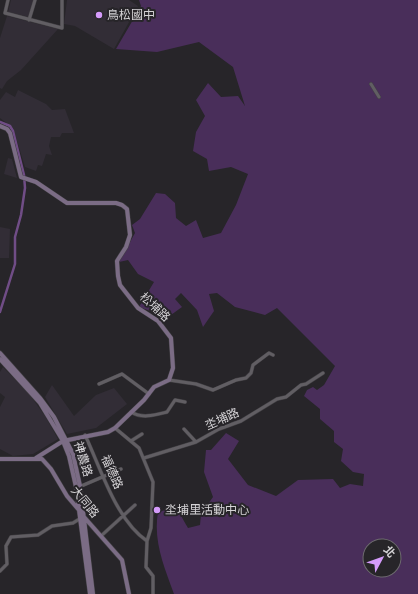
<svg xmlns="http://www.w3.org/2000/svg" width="418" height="594" viewBox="0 0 418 594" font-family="Arial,'Noto Sans TC',sans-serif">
  <rect width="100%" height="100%" fill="#272529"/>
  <!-- built -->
  <path fill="#322d36" d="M 11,0 L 34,0 L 29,17 L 8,12 Z
    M 67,0 L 129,0 L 138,6 L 114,49 L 75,26 L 64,24 Z
    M 7,16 L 58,29 L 21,70 L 7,81 L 2,89 L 0,88 L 0,38 Z
    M 18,90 L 46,104 L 52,110 L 65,109 L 74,133 L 62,133 L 60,137 L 51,137 L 49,146 L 52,155 L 46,154 L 42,166 L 38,165 L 36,171 L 25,167 L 13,128 L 0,118 L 0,100 L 6,92 L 15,97 Z
    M 8,158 L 12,159 L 17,178 L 4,174 Z
    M 0,227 L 10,229 L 9,258 L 0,258 Z
    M 3,367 L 30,395 L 45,416 L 58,439 L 33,454 L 13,456 L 0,449 L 0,407 L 5,397 L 0,393 L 0,372 Z
    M 52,385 L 74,416 L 96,395 L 114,388 L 127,404 L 96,428 L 67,434 L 45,397 Z"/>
  <!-- green -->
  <path fill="#492e5a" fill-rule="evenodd" d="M 139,0 L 418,0 L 418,594 L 174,594 C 164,566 153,541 158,512 C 179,505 179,513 188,528 L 200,525 L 201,514 L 213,497 L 204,472 L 206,450 L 211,450 L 226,433 L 239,441 L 228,459 L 248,485 L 276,496 L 298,480 L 333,479 L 340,488 L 350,484 L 363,486 L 364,474 L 353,472 L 341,461 L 343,449 L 334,442 L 334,431 L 320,419 L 320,409 L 304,396 L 307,390 L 313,387 L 317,390 L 324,385 L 335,366 L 277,308 L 265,315 L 235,307 L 217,293 L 209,294 L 214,311 L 203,327 L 197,310 L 181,293 L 175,299 L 182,307 L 164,320 L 159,314 L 139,307 L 154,282 L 138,274 L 128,260 L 119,262 L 135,233 L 132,225 L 140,219 L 156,193 L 165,194 L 175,203 L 176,218 L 186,226 L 196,220 L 203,238 L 221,233 L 236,205 L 248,174 L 231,167 L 209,171 L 207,159 L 193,151 L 196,132 L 205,116 L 196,100 L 208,83 L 221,97 L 238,96 L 245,106 L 233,67 L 199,42 L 157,52 L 116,49 L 141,6 ZM 370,546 L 394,546 L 394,570 L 370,570 Z"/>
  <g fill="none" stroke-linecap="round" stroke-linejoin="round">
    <!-- canal -->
    <path stroke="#704d86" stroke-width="2.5" d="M 0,122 L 10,126 L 13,131 L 24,175 L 25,188 L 21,215 L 15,237 L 15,264 L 0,312"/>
    <!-- street casing -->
    <g stroke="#434145" stroke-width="4">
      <path id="street" d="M 8,0 L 5,13 L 62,28 L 62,0
        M 29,20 L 35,0
        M 371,84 L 379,97
        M 169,380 L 196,384 L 213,390 L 236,380 L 246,378 L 251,373 L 253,365 L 269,353 L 273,355
        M 99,384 L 122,374 L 149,394
        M 131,412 C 142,419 155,415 167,412 L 175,400 L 185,402
        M 115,428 L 139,448 L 153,482 L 151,528 L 147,541 L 146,567 L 153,576 L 153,594
        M 184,429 L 196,442
        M 85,435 C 101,469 116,520 147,541
        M 131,441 L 142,434
        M 144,458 L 196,442 L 219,429 L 241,421 L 277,399 L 286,397 L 301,385 L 306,384 L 323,373
        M 79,487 L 121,469
        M 101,536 L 135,505
        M 0,571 L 7,564 L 6,546 L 11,537 L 38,535 L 52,526 L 73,523 L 81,518"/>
    </g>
    <!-- secondary casing -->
    <g stroke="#434145" stroke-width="5">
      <path id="secondary" d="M 0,126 L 7,129 L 10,133 L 21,177 L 36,182 L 67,203 L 116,203 L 122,205 L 127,209 L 130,235 L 126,247 L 117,261 L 118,276 L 120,285 L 138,308 L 158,321 L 171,338 L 173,368 L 169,380 L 154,387 L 144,400 L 115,428 L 108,432 L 63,441 L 36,458
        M 0,353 L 40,398 L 54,417 L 73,454 L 80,486 L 93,594
        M 0,359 L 40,403 L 63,441 L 69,456 L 76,487 L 90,594
        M 0,459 L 42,459 L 51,469 L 67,496 L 79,510
        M 84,517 L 122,560 L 129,594"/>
    </g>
    <!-- street -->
    <use href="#street" stroke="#615e63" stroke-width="3"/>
    <!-- secondary -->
    <use href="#secondary" stroke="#7b6c85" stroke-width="4"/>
  </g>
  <!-- markers -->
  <g fill="#d59bfb" stroke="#272529" stroke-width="1.5">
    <circle cx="99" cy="15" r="4"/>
    <circle cx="157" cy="510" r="4"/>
  </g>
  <g text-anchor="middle" stroke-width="4" stroke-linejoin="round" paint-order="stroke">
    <!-- poi labels -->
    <g font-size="12" fill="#d5d3d6" stroke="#272529" text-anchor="start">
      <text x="107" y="19">鳥松國中</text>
      <text x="165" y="514">坔埔里活動中心</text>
    </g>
    <!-- street labels -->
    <g font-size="12" fill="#d5d3d6" stroke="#272529">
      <text transform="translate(155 307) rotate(43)" y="4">松埔路</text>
      <text transform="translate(222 419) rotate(-24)" y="4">坔埔路</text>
      <text transform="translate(83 459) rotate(73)" y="4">神農路</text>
      <text transform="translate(112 472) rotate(66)" y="4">福德路</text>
      <text transform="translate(85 502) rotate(51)" y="4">大同路</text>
    </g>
  </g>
  <!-- north arrow -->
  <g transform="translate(382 558) rotate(49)"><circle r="19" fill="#272529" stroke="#6d6b6e"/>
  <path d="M0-3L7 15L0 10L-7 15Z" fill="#d59bfb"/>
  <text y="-6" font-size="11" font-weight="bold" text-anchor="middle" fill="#d5d3d6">北</text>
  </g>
</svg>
